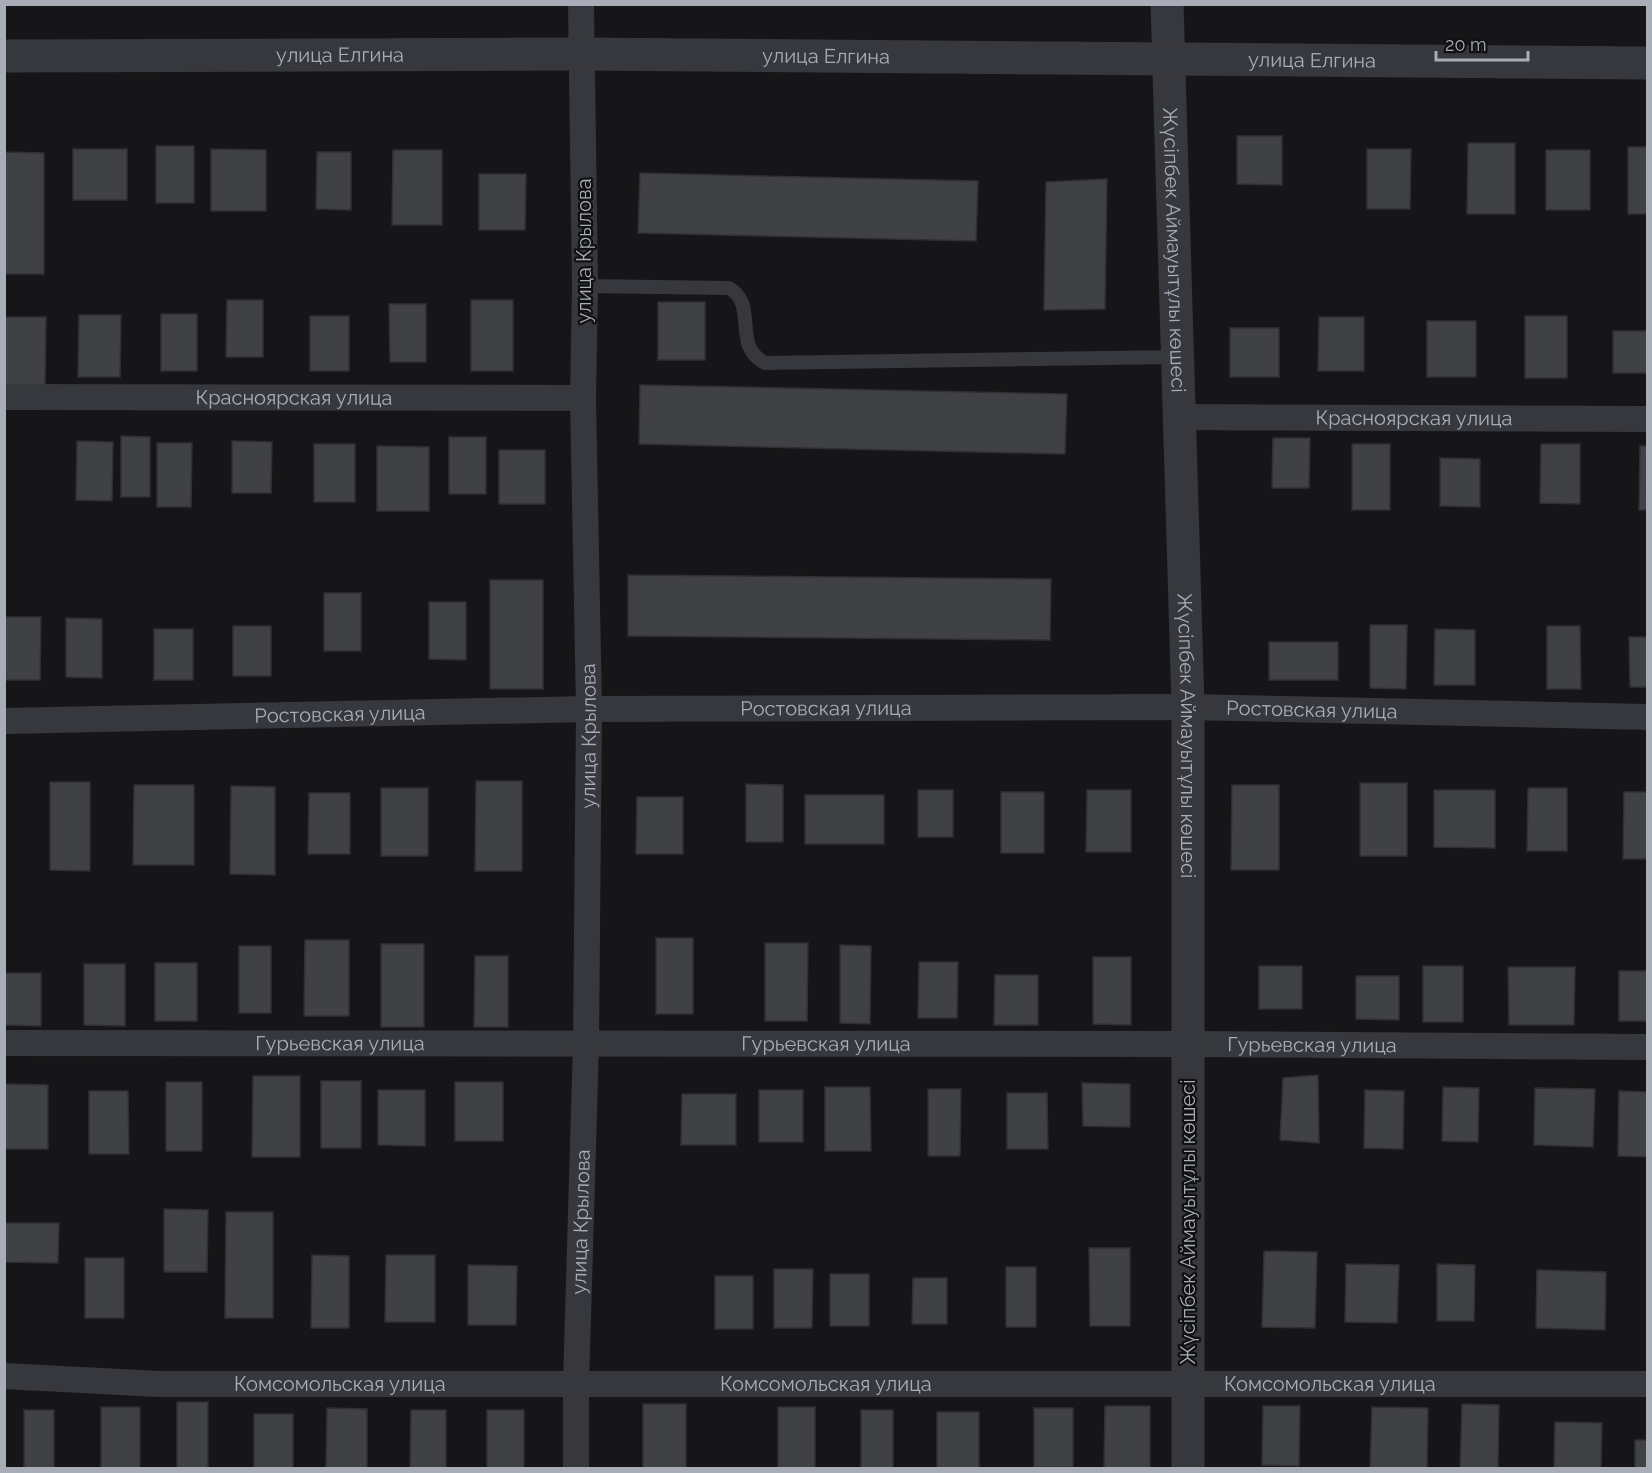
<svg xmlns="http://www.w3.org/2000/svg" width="1652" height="1473" viewBox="0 0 1652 1473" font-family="Raleway,sans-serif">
  <rect width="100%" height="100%" fill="#161618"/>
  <!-- building -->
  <path fill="#404145" stroke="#303034" stroke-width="1.5" d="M 1237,136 L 1282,136 L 1282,185 L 1237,184 Z
    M 1468,143 L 1515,143 L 1515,214 L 1467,214 Z
    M 156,146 L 194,146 L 194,203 L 156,203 Z
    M 1628,147 L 1648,147 L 1648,214 L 1628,214 Z
    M 73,149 L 127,149 L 127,200 L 73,200 Z
    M 211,149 L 266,150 L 266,211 L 211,211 Z
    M 1367,149 L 1411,149 L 1410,209 L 1367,209 Z
    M 393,150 L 442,150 L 442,225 L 392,225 Z
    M 1546,150 L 1590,150 L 1590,210 L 1546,210 Z
    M 4,152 L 44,153 L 44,274 L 4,274 Z
    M 317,152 L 351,152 L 351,210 L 316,209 Z
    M 640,173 L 978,181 L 976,241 L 638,233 Z
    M 479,174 L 526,174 L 525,230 L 479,230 Z
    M 1107,179 L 1105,309 L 1044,310 L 1046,182 Z
    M 227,300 L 263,300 L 263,357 L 226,357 Z
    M 471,300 L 513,300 L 513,371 L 471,371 Z
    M 658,302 L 705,302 L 705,360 L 658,360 Z
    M 389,304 L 426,304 L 426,362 L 390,362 Z
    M 161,314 L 197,314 L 197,371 L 161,371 Z
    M 79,315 L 121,315 L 120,377 L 78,377 Z
    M 310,316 L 349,316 L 349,371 L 310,371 Z
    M 1525,316 L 1567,316 L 1567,378 L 1525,378 Z
    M 4,317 L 46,317 L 45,385 L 4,385 Z
    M 1319,317 L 1364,317 L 1364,371 L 1318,371 Z
    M 1427,321 L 1476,321 L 1476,377 L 1427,377 Z
    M 1230,328 L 1279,328 L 1279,377 L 1230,377 Z
    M 1613,331 L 1648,331 L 1648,373 L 1613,373 Z
    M 640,385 L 1067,394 L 1065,454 L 639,444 Z
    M 121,436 L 150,437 L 150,497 L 121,497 Z
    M 449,437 L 486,437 L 486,494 L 449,494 Z
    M 1273,438 L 1310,438 L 1309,488 L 1272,488 Z
    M 77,441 L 113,442 L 112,501 L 76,500 Z
    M 232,441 L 272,442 L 271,493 L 232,493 Z
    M 157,443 L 192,443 L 191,507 L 157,507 Z
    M 314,444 L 355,444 L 355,502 L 314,502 Z
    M 1352,444 L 1390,444 L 1390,510 L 1352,510 Z
    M 1541,444 L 1580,444 L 1580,504 L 1540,503 Z
    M 377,446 L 429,447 L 429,511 L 377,511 Z
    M 1640,446 L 1648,446 L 1648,510 L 1639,510 Z
    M 499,450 L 545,450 L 545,504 L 499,504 Z
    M 1440,458 L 1480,459 L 1480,507 L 1440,506 Z
    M 628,575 L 1051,579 L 1050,640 L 628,636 Z
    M 490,580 L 543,580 L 543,689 L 490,689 Z
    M 324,593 L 361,593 L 361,651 L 324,651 Z
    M 429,602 L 466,602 L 466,660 L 429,659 Z
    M 4,617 L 41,617 L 40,680 L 4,680 Z
    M 66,618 L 102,619 L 102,678 L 66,677 Z
    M 1370,625 L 1407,625 L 1406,689 L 1370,688 Z
    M 233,626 L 271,626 L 271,676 L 233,676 Z
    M 1547,626 L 1580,626 L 1581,689 L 1547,689 Z
    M 154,629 L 193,629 L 193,680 L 154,680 Z
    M 1435,629 L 1475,630 L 1475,685 L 1434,685 Z
    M 1629,637 L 1648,637 L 1648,687 L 1630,687 Z
    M 1269,642 L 1338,642 L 1338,680 L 1269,680 Z
    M 476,781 L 522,781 L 522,871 L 475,871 Z
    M 50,782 L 90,782 L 90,871 L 50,870 Z
    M 1360,783 L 1407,783 L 1407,856 L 1360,856 Z
    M 746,784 L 783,785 L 783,842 L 746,842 Z
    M 134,785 L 194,785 L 194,865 L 133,865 Z
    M 1232,785 L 1279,785 L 1279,870 L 1231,870 Z
    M 231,786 L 275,787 L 275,875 L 230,874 Z
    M 381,788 L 428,788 L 428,856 L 381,856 Z
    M 1528,788 L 1567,788 L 1567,851 L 1527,851 Z
    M 918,790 L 953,790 L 953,837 L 918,837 Z
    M 1087,790 L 1131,790 L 1131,852 L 1086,852 Z
    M 1434,790 L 1495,790 L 1495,848 L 1434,847 Z
    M 1001,792 L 1044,792 L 1044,853 L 1001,853 Z
    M 1624,792 L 1648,792 L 1648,859 L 1623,859 Z
    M 309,793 L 350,793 L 350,854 L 308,854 Z
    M 805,795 L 884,795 L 884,844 L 805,844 Z
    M 637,797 L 683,797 L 683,854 L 636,854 Z
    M 656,938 L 693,938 L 693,1014 L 656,1014 Z
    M 305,940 L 349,940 L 349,1016 L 304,1016 Z
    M 765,943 L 808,943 L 807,1021 L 765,1021 Z
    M 381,944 L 424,944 L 424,1027 L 381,1027 Z
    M 840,945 L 871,946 L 870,1024 L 840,1023 Z
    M 239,946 L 271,946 L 271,1013 L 239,1013 Z
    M 475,956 L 508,956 L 508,1027 L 474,1027 Z
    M 1093,957 L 1131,957 L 1131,1025 L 1093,1024 Z
    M 919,962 L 958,962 L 957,1018 L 918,1018 Z
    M 155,963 L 197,963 L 197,1021 L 155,1021 Z
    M 84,964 L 125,964 L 125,1026 L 84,1025 Z
    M 1259,966 L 1302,966 L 1302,1009 L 1259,1009 Z
    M 1423,966 L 1463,966 L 1463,1022 L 1423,1022 Z
    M 1508,967 L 1575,967 L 1574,1025 L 1509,1025 Z
    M 1619,971 L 1648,971 L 1648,1021 L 1619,1021 Z
    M 4,973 L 41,973 L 41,1026 L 4,1025 Z
    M 995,975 L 1038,975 L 1038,1025 L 994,1025 Z
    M 1356,976 L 1399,976 L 1399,1020 L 1356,1019 Z
    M 1318,1075 L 1319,1143 L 1280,1140 L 1283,1078 Z
    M 253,1076 L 300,1076 L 300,1157 L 252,1157 Z
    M 321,1081 L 361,1081 L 361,1148 L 321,1148 Z
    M 166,1082 L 202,1082 L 202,1151 L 166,1151 Z
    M 455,1082 L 503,1082 L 503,1141 L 455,1141 Z
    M 1082,1083 L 1130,1084 L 1130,1127 L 1083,1126 Z
    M 5,1084 L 48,1085 L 48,1149 L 5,1149 Z
    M 825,1087 L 870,1087 L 871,1151 L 825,1151 Z
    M 1443,1087 L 1479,1088 L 1478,1142 L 1442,1141 Z
    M 1535,1088 L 1595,1089 L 1593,1147 L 1534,1145 Z
    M 928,1089 L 961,1089 L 960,1156 L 928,1156 Z
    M 378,1090 L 425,1090 L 425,1146 L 378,1145 Z
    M 759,1090 L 803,1090 L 803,1142 L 759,1142 Z
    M 1365,1090 L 1404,1091 L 1403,1149 L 1364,1148 Z
    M 89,1091 L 128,1091 L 129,1154 L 89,1154 Z
    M 1619,1091 L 1648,1092 L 1648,1157 L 1618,1156 Z
    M 1007,1093 L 1047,1093 L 1048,1149 L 1007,1149 Z
    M 682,1094 L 736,1094 L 736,1145 L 681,1145 Z
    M 164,1209 L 208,1210 L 207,1272 L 164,1272 Z
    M 226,1212 L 273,1212 L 273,1318 L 225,1318 Z
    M 4,1223 L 59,1223 L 58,1263 L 4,1262 Z
    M 1089,1248 L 1130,1248 L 1130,1326 L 1090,1326 Z
    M 1264,1251 L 1317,1252 L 1315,1328 L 1262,1327 Z
    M 312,1255 L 349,1256 L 349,1328 L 311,1328 Z
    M 386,1255 L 435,1255 L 435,1322 L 385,1322 Z
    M 85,1258 L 124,1258 L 124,1318 L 85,1318 Z
    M 1346,1264 L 1399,1265 L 1397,1323 L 1345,1322 Z
    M 1437,1264 L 1475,1265 L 1474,1321 L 1437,1321 Z
    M 468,1265 L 517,1266 L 516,1325 L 468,1325 Z
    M 1006,1267 L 1036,1267 L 1036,1327 L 1006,1327 Z
    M 774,1269 L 813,1269 L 812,1328 L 774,1328 Z
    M 1537,1270 L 1606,1272 L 1605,1330 L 1536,1328 Z
    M 830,1274 L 869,1274 L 869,1326 L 830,1326 Z
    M 715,1276 L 753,1276 L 753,1329 L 715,1329 Z
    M 913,1278 L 947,1278 L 947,1324 L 912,1324 Z
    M 177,1402 L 208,1402 L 208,1468 L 177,1468 Z
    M 643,1404 L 686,1404 L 686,1468 L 643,1468 Z
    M 1462,1404 L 1499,1405 L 1498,1468 L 1460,1468 Z
    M 1105,1406 L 1150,1406 L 1150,1468 L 1104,1468 Z
    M 1263,1406 L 1300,1406 L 1299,1466 L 1262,1465 Z
    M 101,1407 L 140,1407 L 140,1468 L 101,1468 Z
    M 778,1407 L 815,1407 L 815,1468 L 778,1468 Z
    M 1372,1407 L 1428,1408 L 1427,1468 L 1370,1468 Z
    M 327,1408 L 367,1409 L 367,1468 L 326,1468 Z
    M 1034,1408 L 1073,1408 L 1073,1467 L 1034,1467 Z
    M 24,1410 L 54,1410 L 54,1468 L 24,1468 Z
    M 411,1410 L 446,1410 L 446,1468 L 410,1468 Z
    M 487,1410 L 524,1410 L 524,1468 L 487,1468 Z
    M 861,1410 L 893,1410 L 893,1468 L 861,1468 Z
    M 937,1412 L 979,1412 L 979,1468 L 937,1468 Z
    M 254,1414 L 293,1414 L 293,1468 L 254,1468 Z
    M 1555,1422 L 1602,1423 L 1601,1468 L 1554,1468 Z
    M 1635,1440 L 1648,1440 L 1648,1468 L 1635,1468 Z"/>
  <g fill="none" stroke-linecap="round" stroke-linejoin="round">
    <!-- service -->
    <path stroke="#37383d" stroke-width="14" d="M 585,286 L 729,288 C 759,305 731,346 765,363 L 1176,357"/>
    <!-- minor -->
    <g stroke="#37383d" stroke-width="26">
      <path id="s1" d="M 4,397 L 583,398"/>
      <path id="s2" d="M 1178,417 L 1648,419"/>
      <path id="s3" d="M 4,721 L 589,709 L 1188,707 L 1648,717"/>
      <path id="s4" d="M 4,1043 L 1189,1044 L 1648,1047"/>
      <path id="s5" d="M 4,1376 L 159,1384 L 1648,1384"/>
      <path id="s6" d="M 576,1468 L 576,1384 L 586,1043 L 589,709 L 583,398 L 585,286 L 581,4"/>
    </g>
    <!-- tertiary -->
    <g stroke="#37383d" stroke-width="33">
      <path id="s7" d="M 1167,4 L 1188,707 L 1188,1468"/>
      <path id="s8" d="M 4,56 L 582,54 L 1648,63"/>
    </g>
  </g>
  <g text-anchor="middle" stroke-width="4.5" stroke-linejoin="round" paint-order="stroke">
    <!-- street labels -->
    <g font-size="20" fill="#a8adb8" stroke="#111113">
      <text dy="7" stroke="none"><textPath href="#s8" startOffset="336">улица Елгина</textPath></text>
      <text dy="7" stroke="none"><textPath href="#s8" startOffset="822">улица Елгина</textPath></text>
      <text dy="7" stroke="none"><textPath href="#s8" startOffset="1308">улица Елгина</textPath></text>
      <text transform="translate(584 251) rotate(-90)" y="7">улица Крылова</text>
      <text dy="7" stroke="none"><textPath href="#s7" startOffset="246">Жүсіпбек Аймауытұлы көшесі</textPath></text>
      <text dy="7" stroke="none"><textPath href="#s1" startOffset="290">Красноярская улица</textPath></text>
      <text dy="7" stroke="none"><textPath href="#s2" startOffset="236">Красноярская улица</textPath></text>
      <text dy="7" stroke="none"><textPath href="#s3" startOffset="822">Ростовская улица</textPath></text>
      <text dy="7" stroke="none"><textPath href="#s3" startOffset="1308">Ростовская улица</textPath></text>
      <text dy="7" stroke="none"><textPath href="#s3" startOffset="336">Ростовская улица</textPath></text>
      <text dy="7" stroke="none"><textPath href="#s7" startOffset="732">Жүсіпбек Аймауытұлы көшесі</textPath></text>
      <text dy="7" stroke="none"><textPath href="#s6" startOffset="732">улица Крылова</textPath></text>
      <text dy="7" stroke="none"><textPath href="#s4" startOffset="336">Гурьевская улица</textPath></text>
      <text dy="7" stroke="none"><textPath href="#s4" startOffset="822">Гурьевская улица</textPath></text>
      <text dy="7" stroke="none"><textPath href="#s4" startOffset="1308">Гурьевская улица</textPath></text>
      <text dy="7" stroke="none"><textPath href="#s6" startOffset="246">улица Крылова</textPath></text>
      <text transform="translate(1188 1222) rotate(-90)" y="7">Жүсіпбек Аймауытұлы көшесі</text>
      <text dy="7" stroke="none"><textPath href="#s5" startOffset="336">Комсомольская улица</textPath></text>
      <text dy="7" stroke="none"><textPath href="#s5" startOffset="822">Комсомольская улица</textPath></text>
      <text dy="7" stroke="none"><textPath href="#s5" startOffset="1326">Комсомольская улица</textPath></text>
    </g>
  </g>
  <!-- border -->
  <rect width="1652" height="1473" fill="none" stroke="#a8adb8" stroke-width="12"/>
  <!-- scale -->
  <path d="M1436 51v9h92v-9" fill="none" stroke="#a8adb8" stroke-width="3"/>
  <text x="1445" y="51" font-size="18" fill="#a8adb8" stroke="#111113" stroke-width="4.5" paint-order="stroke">20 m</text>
</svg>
